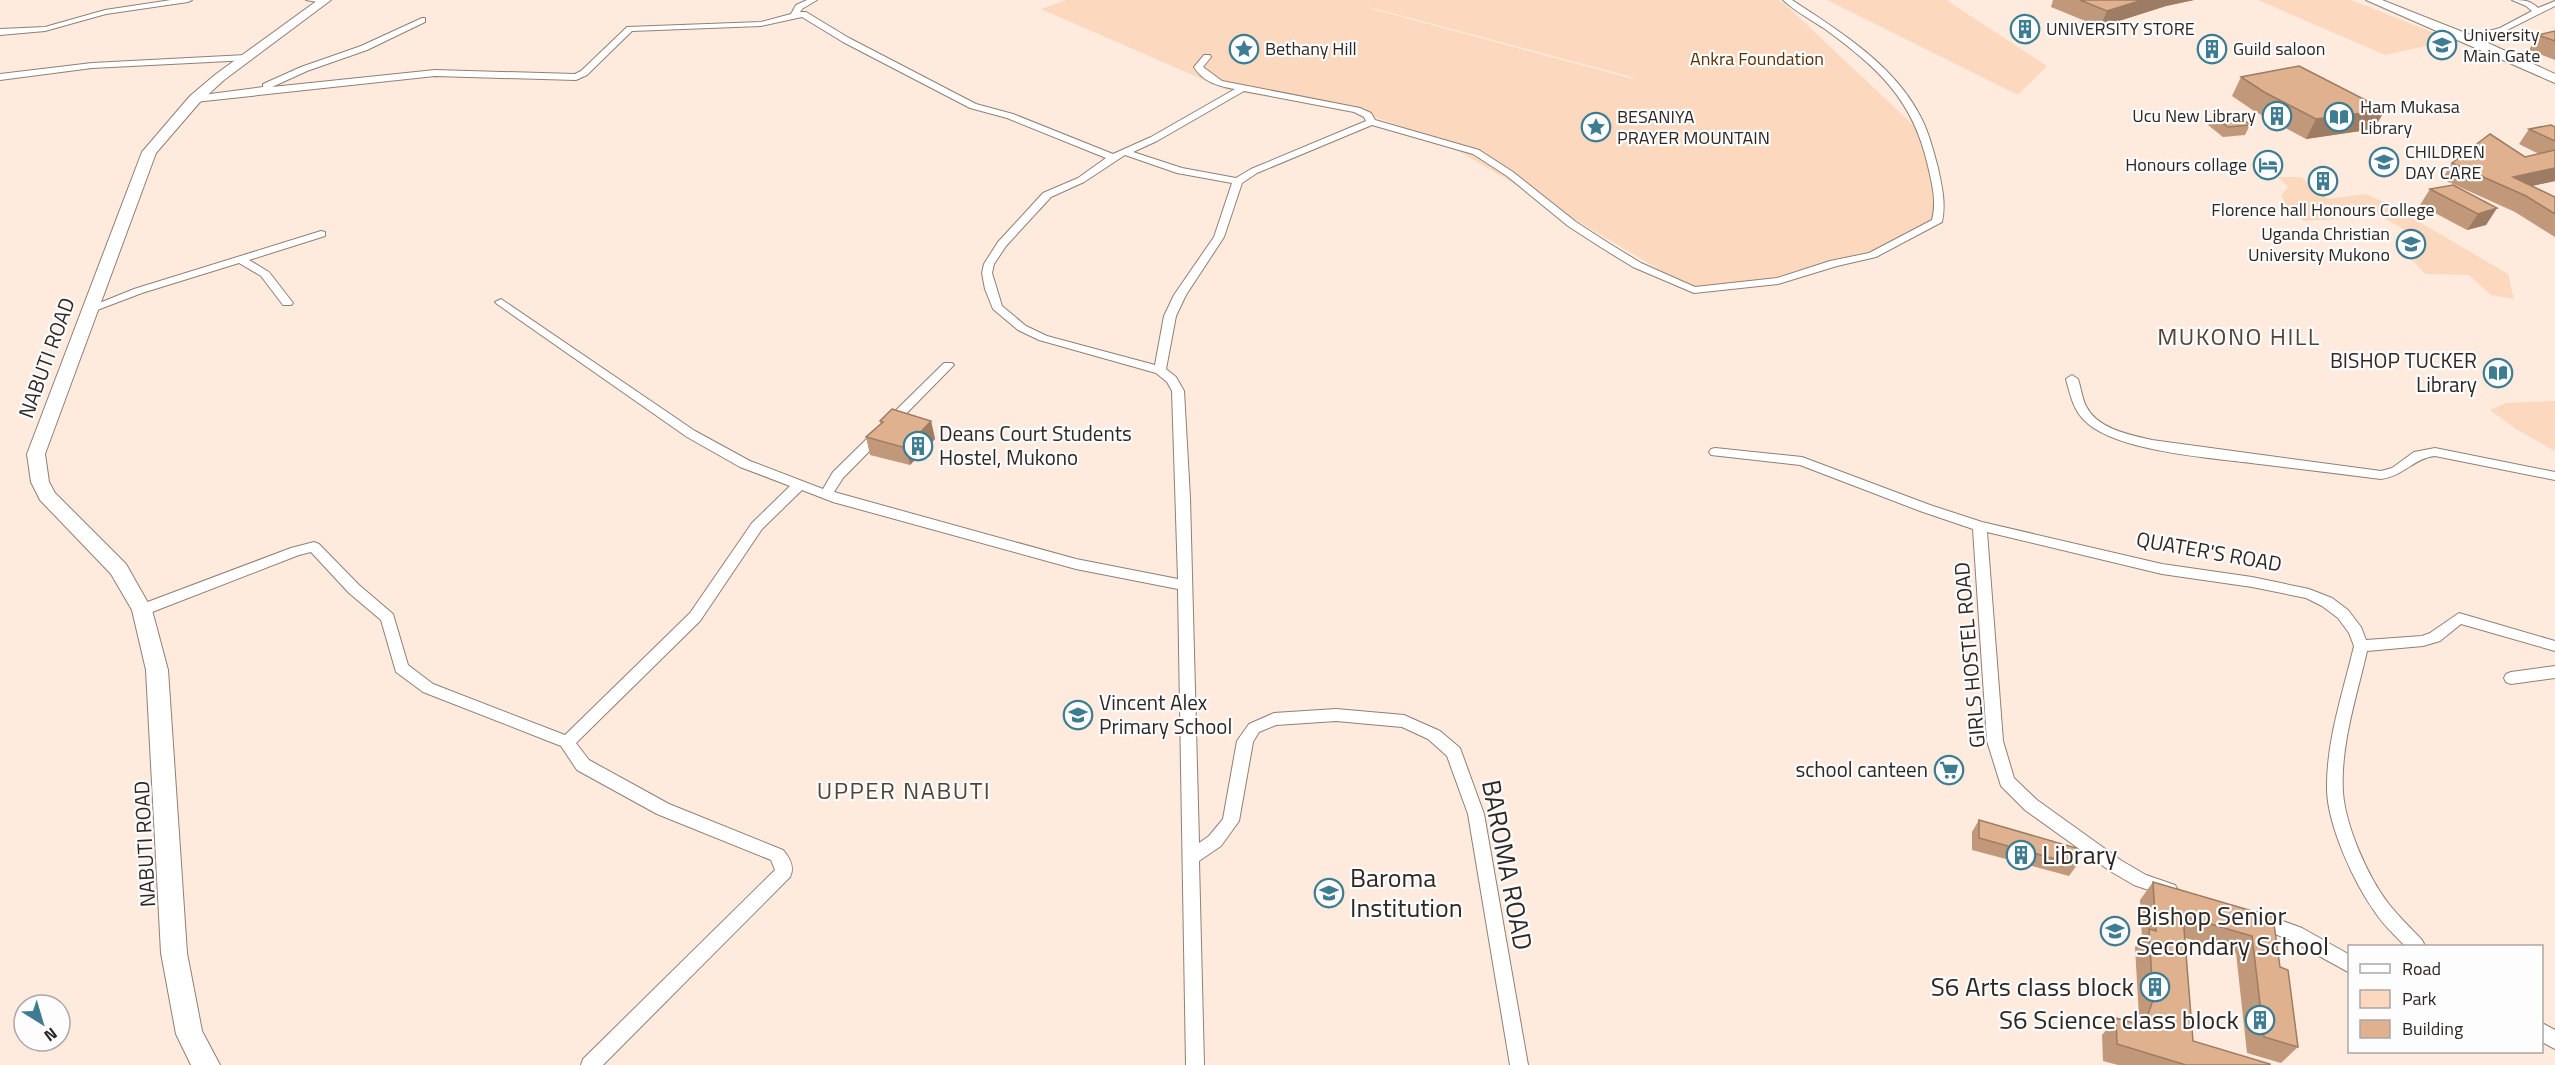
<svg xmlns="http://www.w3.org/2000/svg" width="2555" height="1065" viewBox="0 0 2555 1065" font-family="'Titillium Web',sans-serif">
  <rect width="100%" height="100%" fill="#feebde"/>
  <!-- green -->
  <path fill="#fcd8bf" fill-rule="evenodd" d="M 1066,0 L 1778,0 L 1786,5 L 1931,142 L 1927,142 L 1937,222 L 1872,255 L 1778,282 L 1694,290 L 1440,140 L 1360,112 L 1227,90 L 1041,9 ZM 1365,6 L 1628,76 L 1637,80 L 1376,10 Z
    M 1827,0 L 1946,0 L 2047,66 L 2018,95 Z
    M 2258,0 L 2351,0 L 2452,40 L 2385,55 Z
    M 2278,177 L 2301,177 L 2328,199 L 2365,194 L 2387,203 L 2508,274 L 2514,299 L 2491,295 L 2469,275 L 2425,274 L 2400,247 L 2415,244 L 2418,237 L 2373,212 L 2335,219 L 2304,221 L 2289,209 L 2281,196 L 2288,187 Z
    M 2555,401 L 2555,451 L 2516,429 L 2490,410 L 2506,403 Z"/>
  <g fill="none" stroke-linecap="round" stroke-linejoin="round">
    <!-- street casing -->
    <g stroke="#908074" stroke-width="2">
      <path id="street" d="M 171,0 L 192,0 L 188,2 L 106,14 L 45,31 L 0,35 L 0,29 L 45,27 L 105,10 Z
        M 306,0 L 327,0 L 328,1 L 324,3 Z
        M 807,0 L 817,0 L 802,9 L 800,12 L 806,12 L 849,38 L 976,104 L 1013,114 L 1113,154 L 1151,137 L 1235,89 C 1218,86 1203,82 1194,67 L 1204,55 L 1210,55 L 1211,57 L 1203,67 L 1222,81 L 1360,108 L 1371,113 L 1375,120 L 1479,150 L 1513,172 L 1576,222 L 1610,244 L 1641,263 L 1695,287 L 1777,278 L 1830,261 L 1869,253 L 1932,220 C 1937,201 1932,184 1928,166 C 1913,99 1878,68 1825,29 C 1811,20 1795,11 1783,0 L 1792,0 C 1838,30 1891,63 1918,112 C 1928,129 1933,149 1938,168 C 1942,187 1946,203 1942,222 L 1876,257 L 1837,266 L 1778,284 L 1694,293 L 1633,267 L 1602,248 L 1568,226 L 1507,176 L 1473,154 L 1372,125 L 1257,173 L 1242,183 L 1224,237 L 1186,295 L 1176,316 L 1166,369 L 1176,377 L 1184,391 L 1190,498 L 1199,843 L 1209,836 L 1223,819 L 1237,741 L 1249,724 L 1274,713 L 1336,709 L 1404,715 L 1440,731 L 1460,748 L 1484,814 L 1528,1065 L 1510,1065 L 1468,814 L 1447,756 L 1428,739 L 1402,727 L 1336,721 L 1276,725 L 1259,732 L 1253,742 L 1239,821 L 1221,846 L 1199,861 L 1204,1065 L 1186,1065 L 1178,589 L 1076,569 L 833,502 L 802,490 L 762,529 L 700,621 L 576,743 L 589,760 L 669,804 L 783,850 C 790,858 795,867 790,877 L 603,1065 L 581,1065 L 583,1059 L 775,870 L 771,860 L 657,814 L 577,770 L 561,746 L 423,692 L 396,672 L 381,620 L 349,593 L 311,552 L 299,555 L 147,614 L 137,614 L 135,610 L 137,606 L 291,548 L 314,542 L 319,544 L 359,585 L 393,614 L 408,665 L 433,684 L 565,735 L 690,613 L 752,523 L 790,486 L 740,467 L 687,437 L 497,304 L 495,302 L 501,299 L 695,431 L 750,461 L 823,489 L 833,472 L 944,363 L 952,363 L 954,365 L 952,367 L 843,478 L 834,492 L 1076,559 L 1178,579 L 1172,391 L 1167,382 L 1156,373 L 1039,340 L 1018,330 L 993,309 L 985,289 L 982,273 L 984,264 L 998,242 L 1043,193 L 1078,178 L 1106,158 L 1007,118 L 970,108 L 843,42 L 802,17 L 761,26 L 632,31 L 587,75 L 576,80 L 435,76 L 195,102 L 190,99 L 195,96 L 263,87 L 263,84 L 301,67 L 361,46 L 422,18 L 425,18 L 425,22 L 367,50 L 307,71 L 272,87 L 435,70 L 575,74 L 581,71 L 627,27 L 761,22 L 791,14 L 796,5 ZM 1244,91 L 1354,112 L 1364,117 L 1366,121 L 1251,169 L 1236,178 L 1182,168 L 1133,152 L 1157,141 ZM 1125,155 L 1177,173 L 1232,183 L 1214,237 L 1174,295 L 1164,316 L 1155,365 L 1047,336 L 1026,326 L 1002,306 L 992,273 L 994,264 L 1006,246 L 1051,197 L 1084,182 Z
        M 2512,0 C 2523,0 2530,0 2538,8 L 2555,1 L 2555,6 L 2495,36 L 2466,41 L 2466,37 L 2500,28 L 2532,11 L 2526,6 Z
        M 246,55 L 249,56 L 249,60 L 92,68 L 0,80 L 0,74 L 92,63 Z
        M 321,231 L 325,232 L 325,236 L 249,260 L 269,272 L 293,303 L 291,305 L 283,305 L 261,276 L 239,263 L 142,293 L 92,312 L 88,313 L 82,310 L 134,289 Z
        M 2072,375 L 2078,379 C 2081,388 2082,398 2086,406 C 2097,429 2130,435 2152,440 L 2381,471 L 2392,468 L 2414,452 L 2435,448 L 2555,472 L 2555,480 L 2435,456 C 2414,458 2404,476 2381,479 C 2340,474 2299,469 2259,464 C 2215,458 2114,452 2084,420 C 2073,409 2070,394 2066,379 Z
        M 1715,448 L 1802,457 L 1930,505 L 1982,522 L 2162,564 L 2252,577 L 2309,589 L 2332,598 L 2348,610 L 2361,627 L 2366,640 L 2422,636 L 2430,633 L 2459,613 L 2555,641 L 2555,651 L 2461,624 L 2440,641 L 2423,646 L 2367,651 C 2357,696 2340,745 2343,792 C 2345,825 2368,877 2388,903 C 2398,916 2411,928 2422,940 L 2425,946 L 2405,946 C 2395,935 2383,925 2375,912 C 2354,883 2328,826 2327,790 C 2326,741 2343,693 2354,646 L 2349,633 L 2338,618 L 2322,606 L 2306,598 L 2252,587 L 2162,574 L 1987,532 L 2003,741 L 2014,778 L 2037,800 L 2122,861 L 2146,875 L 2175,885 L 2178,890 L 2175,895 L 2169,897 L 2134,885 L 2110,871 L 2025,810 L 2001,786 L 1987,741 L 1973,529 L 1920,511 L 1800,465 L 1711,455 L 1709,452 L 1711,449 Z
        M 2555,666 L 2555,678 L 2511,684 L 2506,682 L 2504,678 L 2506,674 L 2511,672 Z
        M 2258,912 L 2302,928 L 2350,955 L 2350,973 L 2290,940 L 2252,925 L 2249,920 L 2252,915 Z
        M 2542,1023 L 2555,1030 L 2555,1049 L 2542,1042 Z"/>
    </g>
    <!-- secondary casing -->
    <g stroke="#908074" stroke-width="2">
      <path id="secondary" d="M 318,0 L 331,0 L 224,80 L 200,102 L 156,153 L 45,454 L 49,482 L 55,493 L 126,564 L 152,610 L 168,670 L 187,953 L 202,1031 L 220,1065 L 191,1065 L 176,1034 L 161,953 L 146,670 L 132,610 L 111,574 L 40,500 L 31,482 L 27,454 L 142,152 L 190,96 L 216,74 Z
        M 2366,0 L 2382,0 L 2473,36 L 2555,74 L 2555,83 Z"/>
    </g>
    <!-- street -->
    <use href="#street" fill="#fff" fill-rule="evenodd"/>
    <!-- secondary -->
    <use href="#secondary" fill="#fff" fill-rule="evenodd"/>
  </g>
  <!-- wall -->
  <path fill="#c1987a" d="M 2053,0 L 2194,0 L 2166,6 L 2100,27 L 2051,7 Z
    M 2555,31 L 2555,60 L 2529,50 L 2538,35 Z
    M 2241,77 L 2374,129 L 2306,139 L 2254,111 L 2232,96 Z
    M 2213,115 L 2250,125 L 2245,135 L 2223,137 L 2208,125 Z
    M 2555,127 L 2555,181 L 2532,186 L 2555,197 L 2555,237 L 2515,212 L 2442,179 L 2452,163 L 2525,157 L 2539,154 L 2519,144 L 2529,129 Z
    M 2430,189 L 2497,208 L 2486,225 L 2467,230 L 2420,205 Z
    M 880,421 L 931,421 L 935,439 L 910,465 L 870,455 L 866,437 L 881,424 Z
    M 1979,820 L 2077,865 L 2069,876 L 1972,850 L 1972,832 Z
    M 2153,882 L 2273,917 L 2280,967 L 2298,1047 L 2281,1063 L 2247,1053 L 2236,953 L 2185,938 L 2193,1041 L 2270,1065 L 2118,1065 L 2103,1061 L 2102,1035 L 2116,1018 L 2136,1024 L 2139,1017 L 2135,947 L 2142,939 L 2140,900 Z"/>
  <!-- shaded-wall -->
  <path fill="#9d7c63" d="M 2142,0 L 2194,0 L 2166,6 L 2100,27 L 2107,11 Z
    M 2385,110 L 2374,129 L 2306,139 L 2316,119 Z
    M 2555,168 L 2555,181 L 2513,190 L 2513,177 Z
    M 2497,208 L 2486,225 L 2467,230 L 2478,214 Z
    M 931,421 L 935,439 L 910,465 L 906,448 Z"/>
  <!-- building -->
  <path fill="#e0b18e" stroke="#9d7c63" stroke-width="1.5" d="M 2080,0 L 2142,0 L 2107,11 Z
    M 2555,31 L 2555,41 L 2538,35 Z
    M 2299,66 L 2385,110 L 2316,119 L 2264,92 L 2241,77 Z
    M 2236,113 L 2250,125 L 2228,127 L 2213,115 Z
    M 2551,125 L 2555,127 L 2555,141 L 2529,129 Z
    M 2490,134 L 2525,157 L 2555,150 L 2555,168 L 2513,177 L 2555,197 L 2555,214 L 2526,196 L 2452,163 Z
    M 2453,185 L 2497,208 L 2478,214 L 2430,189 Z
    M 892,409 L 931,421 L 906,448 L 866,437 L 883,422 L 880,421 Z
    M 1979,820 L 2076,848 L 2077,865 L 1979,838 Z
    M 2153,882 L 2273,917 L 2280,967 L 2288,970 L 2298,1047 L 2264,1037 L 2252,936 L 2183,916 L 2193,1041 L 2270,1064 L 2270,1065 L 2186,1065 L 2117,1044 L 2116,1018 L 2144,1026 L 2153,1000 L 2149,929 L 2156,931 Z"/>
  <!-- icons -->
  <defs>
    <g id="building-ring" transform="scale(1.5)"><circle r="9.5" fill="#fdfdfd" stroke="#3e7c91" stroke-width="1.5"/><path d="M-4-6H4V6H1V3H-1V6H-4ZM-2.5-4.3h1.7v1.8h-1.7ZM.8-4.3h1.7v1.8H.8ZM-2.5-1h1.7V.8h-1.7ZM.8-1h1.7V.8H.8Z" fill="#3e7c91"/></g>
    <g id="school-ring" transform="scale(1.5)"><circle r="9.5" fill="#fdfdfd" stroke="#3e7c91" stroke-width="1.5"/><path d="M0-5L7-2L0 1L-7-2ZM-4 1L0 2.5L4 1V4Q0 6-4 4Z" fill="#3e7c91"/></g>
    <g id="sight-ring" transform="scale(1.5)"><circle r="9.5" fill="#fdfdfd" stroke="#3e7c91" stroke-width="1.5"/><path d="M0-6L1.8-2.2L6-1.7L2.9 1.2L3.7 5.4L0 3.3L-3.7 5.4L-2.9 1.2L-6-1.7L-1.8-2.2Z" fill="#3e7c91"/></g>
    <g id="library-ring" transform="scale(1.5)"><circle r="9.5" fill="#fdfdfd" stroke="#3e7c91" stroke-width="1.5"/><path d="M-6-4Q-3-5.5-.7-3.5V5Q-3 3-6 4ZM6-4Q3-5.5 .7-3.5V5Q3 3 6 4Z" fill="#3e7c91"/></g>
    <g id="hotel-ring" transform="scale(1.5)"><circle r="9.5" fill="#fdfdfd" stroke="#3e7c91" stroke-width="1.5"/><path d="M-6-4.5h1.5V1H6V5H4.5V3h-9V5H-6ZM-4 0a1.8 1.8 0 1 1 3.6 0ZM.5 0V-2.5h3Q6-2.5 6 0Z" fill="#3e7c91"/></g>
    <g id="university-ring" transform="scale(1.5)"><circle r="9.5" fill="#fdfdfd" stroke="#3e7c91" stroke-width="1.5"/><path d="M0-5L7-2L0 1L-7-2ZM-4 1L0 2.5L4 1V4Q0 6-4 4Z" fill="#3e7c91"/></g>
    <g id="supermarket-ring" transform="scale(1.5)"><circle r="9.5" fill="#fdfdfd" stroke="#3e7c91" stroke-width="1.5"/><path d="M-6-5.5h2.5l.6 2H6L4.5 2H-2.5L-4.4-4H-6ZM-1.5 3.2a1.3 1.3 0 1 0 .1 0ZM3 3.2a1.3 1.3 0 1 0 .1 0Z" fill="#3e7c91"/></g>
  </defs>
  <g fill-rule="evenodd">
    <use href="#building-ring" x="2025" y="29"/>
    <use href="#school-ring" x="2442" y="45"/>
    <use href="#sight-ring" x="1244" y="49"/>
    <use href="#building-ring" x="2212" y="49"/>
    <use href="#building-ring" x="2277" y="116"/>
    <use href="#library-ring" x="2339" y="117"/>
    <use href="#sight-ring" x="1596" y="127"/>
    <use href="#school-ring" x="2384" y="162"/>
    <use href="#hotel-ring" x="2268" y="165"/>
    <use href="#building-ring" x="2323" y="181"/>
    <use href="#university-ring" x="2411" y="244"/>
    <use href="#library-ring" x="2498" y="373"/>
    <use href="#building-ring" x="918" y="446"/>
    <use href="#school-ring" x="1078" y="715"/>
    <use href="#supermarket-ring" x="1949" y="770"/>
    <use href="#building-ring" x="2021" y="855"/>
    <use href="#school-ring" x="1329" y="893"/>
    <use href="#school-ring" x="2115" y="931"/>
    <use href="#building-ring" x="2155" y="987"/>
    <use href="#building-ring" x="2260" y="1020"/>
  </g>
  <g text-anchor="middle" stroke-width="4.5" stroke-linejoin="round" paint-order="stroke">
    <!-- far-poi labels -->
    <g font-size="18" fill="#2e2723" stroke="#fdfdfd" text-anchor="start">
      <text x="2046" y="35">UNIVERSITY STORE</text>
      <text x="2463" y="41">University<tspan x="2463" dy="21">Main Gate</tspan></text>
      <text x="1265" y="55">Bethany Hill</text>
      <text x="2233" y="55">Guild saloon</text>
      <text x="2360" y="113">Ham Mukasa<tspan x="2360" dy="21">Library</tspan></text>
      <text x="2256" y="122" text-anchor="end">Ucu New Library</text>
      <text x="1617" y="123">BESANIYA<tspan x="1617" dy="21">PRAYER MOUNTAIN</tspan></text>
      <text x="2405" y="158">CHILDREN<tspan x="2405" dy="21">DAY CARE</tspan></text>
      <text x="2247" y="171" text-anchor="end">Honours collage</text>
      <text x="2323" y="216" text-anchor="middle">Florence hall Honours College</text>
      <text x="2390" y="240" text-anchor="end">Uganda Christian<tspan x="2390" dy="21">University Mukono</tspan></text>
    </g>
    <!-- far-park labels -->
    <g font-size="18" fill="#5b3004" stroke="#fdfdfd">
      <text x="1757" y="65">Ankra Foundation</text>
    </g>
    <!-- street labels -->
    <g font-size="21" fill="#2e2723" stroke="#fdfdfd">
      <text transform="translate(47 358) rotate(-70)" y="7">NABUTI ROAD</text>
      <text transform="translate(2209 552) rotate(10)" y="7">QUATER'S ROAD</text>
      <text transform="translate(1970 655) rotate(-95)" y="7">GIRLS HOSTEL ROAD</text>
      <text transform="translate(145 844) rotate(-93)" y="7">NABUTI ROAD</text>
    </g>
    <!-- poi labels -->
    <g font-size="21" fill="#2e2723" stroke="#fdfdfd" text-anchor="end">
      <text x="2477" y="368">BISHOP TUCKER<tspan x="2477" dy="24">Library</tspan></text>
      <text x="939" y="441" text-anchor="start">Deans Court Students<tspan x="939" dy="24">Hostel, Mukono</tspan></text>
      <text x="1099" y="710" text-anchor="start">Vincent Alex<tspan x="1099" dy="24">Primary School</tspan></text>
      <text x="1928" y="777">school canteen</text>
    </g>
    <!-- quarter labels -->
    <g font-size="24" letter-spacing="1.5" fill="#524439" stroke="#fdfdfd">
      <text x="2239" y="345">MUKONO HILL</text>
      <text x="904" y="799">UPPER NABUTI</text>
    </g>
    <!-- near-poi labels -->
    <g font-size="26" fill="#2e2723" stroke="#fdfdfd" text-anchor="start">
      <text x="2042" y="864">Library</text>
      <text x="1350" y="887">Baroma<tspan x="1350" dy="30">Institution</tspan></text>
      <text x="2136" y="925">Bishop Senior<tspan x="2136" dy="30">Secondary School</tspan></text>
      <text x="2134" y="996" text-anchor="end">S6 Arts class block</text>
      <text x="2239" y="1029" text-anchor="end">S6 Science class block</text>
    </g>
    <!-- near-street labels -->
    <g font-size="26" fill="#2e2723" stroke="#fdfdfd">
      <text transform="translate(1507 865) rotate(79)" y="9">BAROMA ROAD</text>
    </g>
  </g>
  <!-- legend -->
  <rect x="2348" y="945" width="195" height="108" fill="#fdfdfd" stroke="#aaa7a6" stroke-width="1.5"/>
  <rect x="2360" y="964" width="30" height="9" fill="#ffffff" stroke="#aaa7a6" stroke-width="1.5"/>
  <text x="2402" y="975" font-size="18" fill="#2e2723">Road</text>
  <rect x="2360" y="990" width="30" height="18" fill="#fcd8bf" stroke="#aaa7a6" stroke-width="1.5"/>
  <text x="2402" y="1005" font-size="18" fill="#2e2723">Park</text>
  <rect x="2360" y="1020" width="30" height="18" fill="#e0b18e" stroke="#aaa7a6" stroke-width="1.5"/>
  <text x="2402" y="1035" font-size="18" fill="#2e2723">Building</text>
  <!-- north arrow -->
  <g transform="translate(42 1023) rotate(143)"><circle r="28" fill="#fdfdfd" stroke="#aaa7a6" stroke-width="1.5"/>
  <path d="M0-4.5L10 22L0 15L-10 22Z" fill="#3e7c91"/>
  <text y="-9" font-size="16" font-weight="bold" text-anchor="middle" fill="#2e2723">N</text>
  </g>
</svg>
